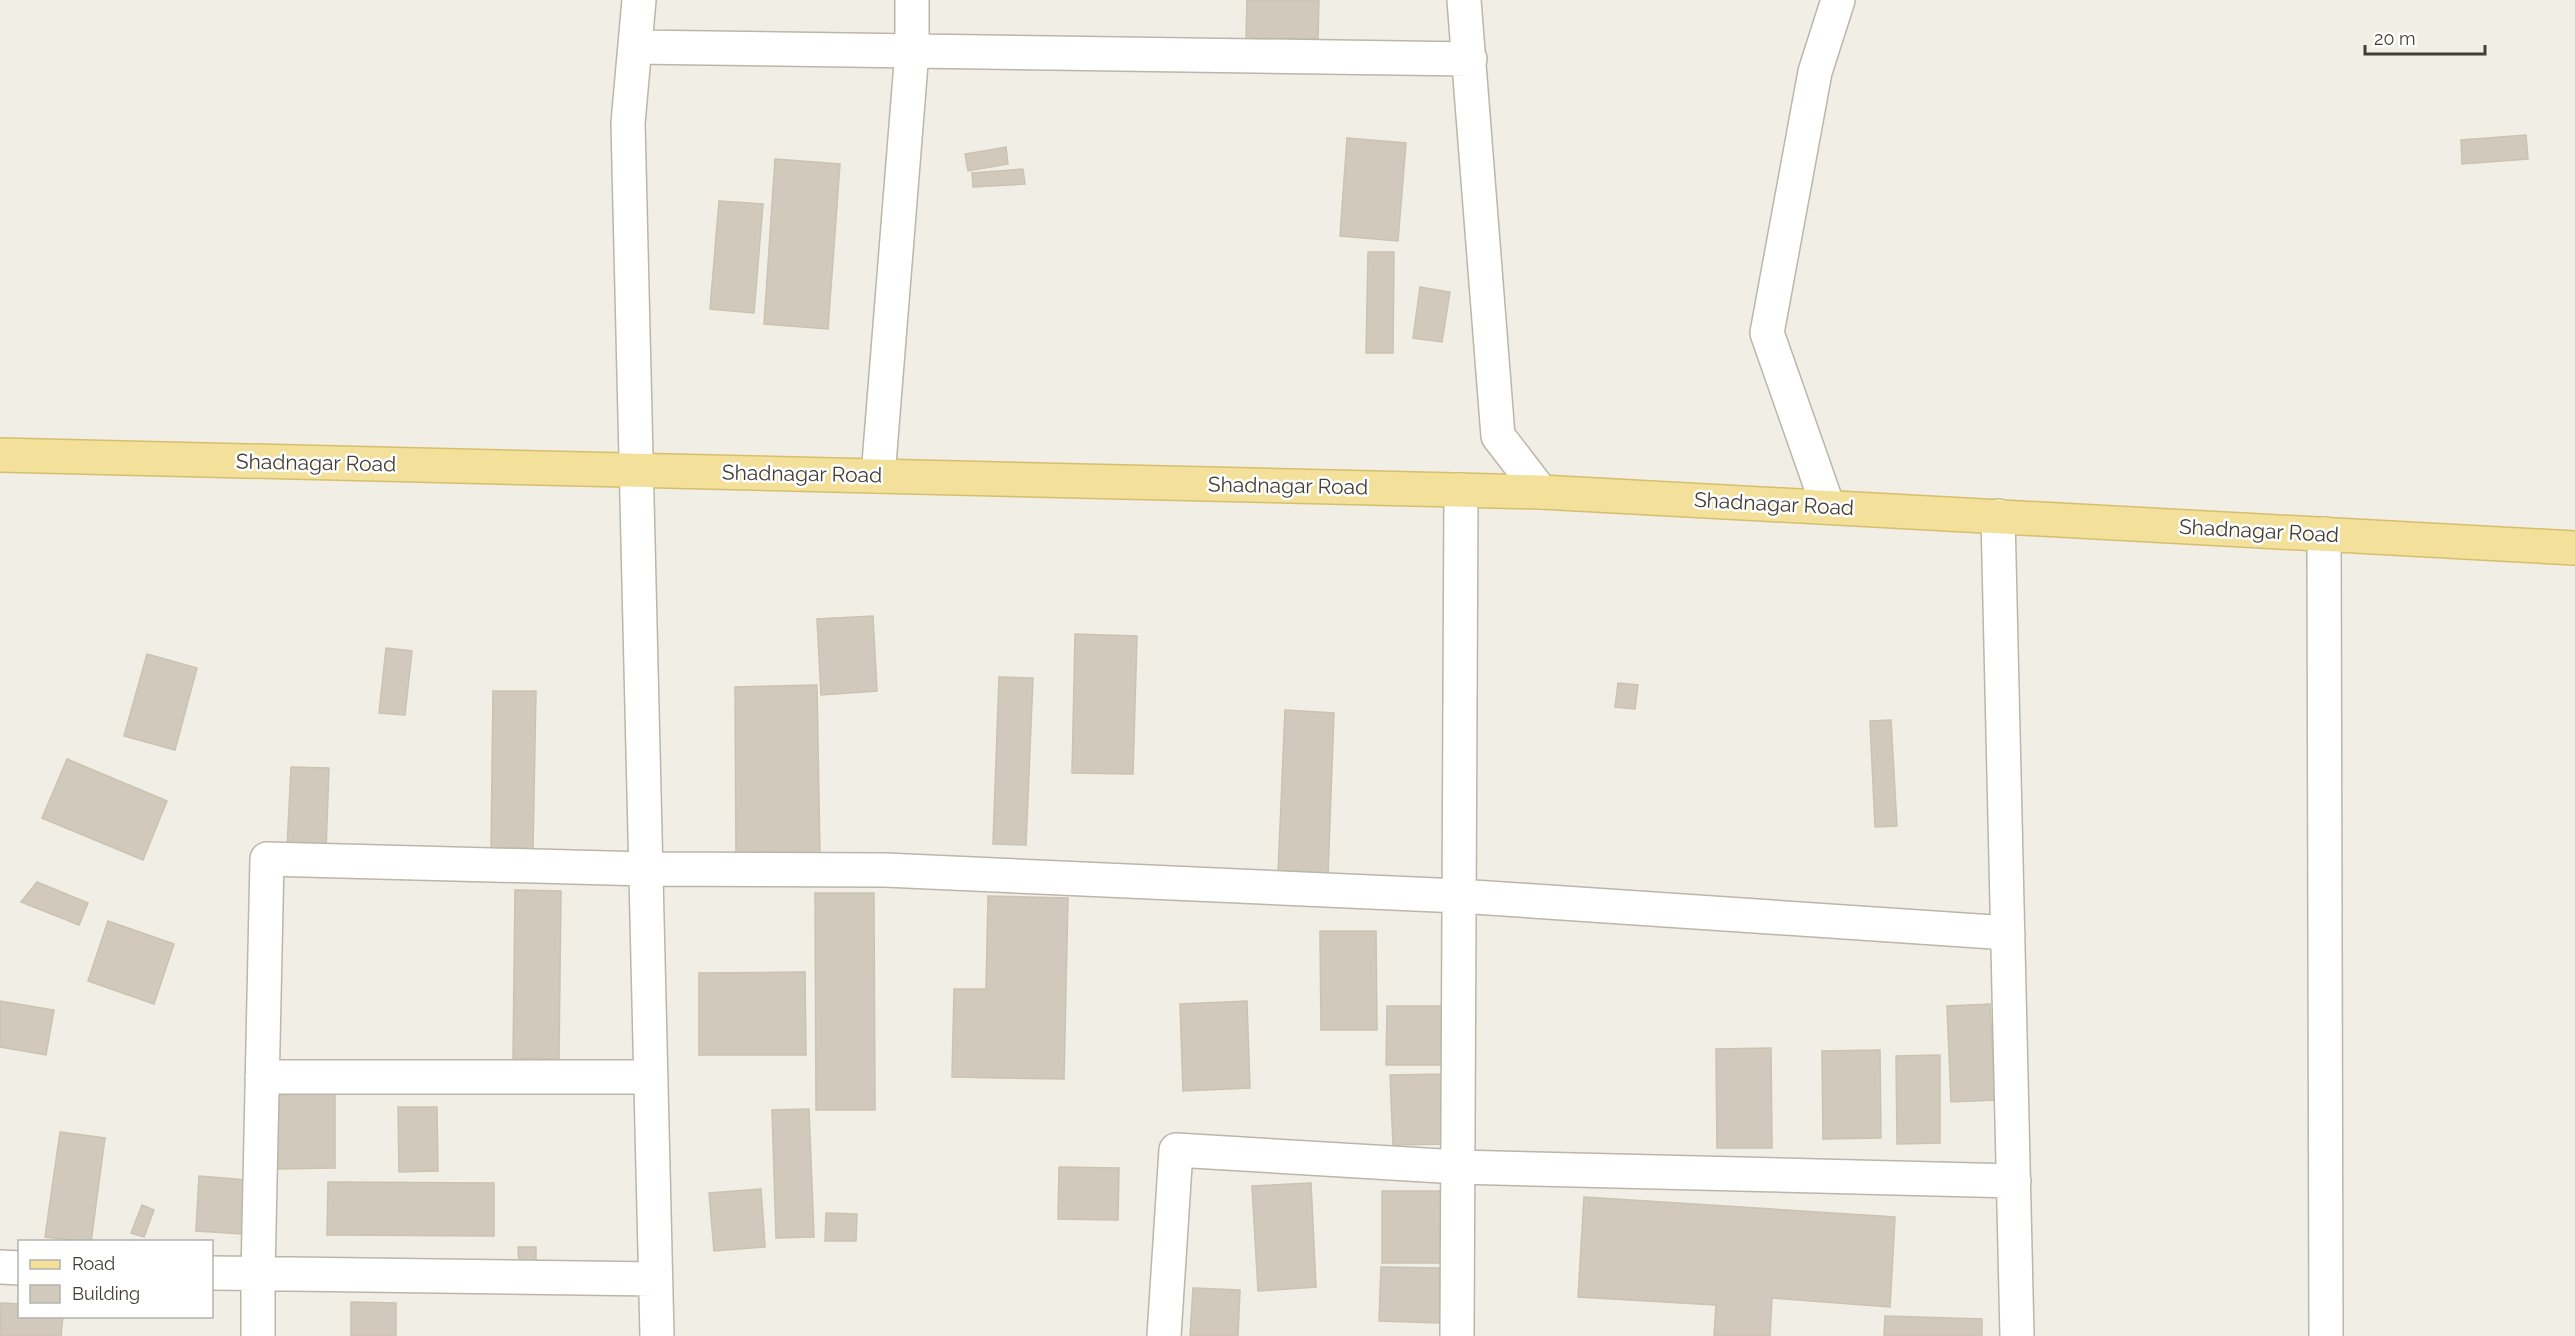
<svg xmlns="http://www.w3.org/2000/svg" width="2575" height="1336" viewBox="0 0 2575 1336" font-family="Raleway,sans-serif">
  <rect width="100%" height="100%" fill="#f1eee5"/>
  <!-- building -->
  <path fill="#d1cabc" stroke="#cbc2b0" stroke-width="1.5" d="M 1247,0 L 1319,0 L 1318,39 L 1246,38 Z
    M 2526,135 L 2528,159 L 2462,164 L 2461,140 Z
    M 1347,138 L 1406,143 L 1398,241 L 1340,236 Z
    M 1006,147 L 1008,164 L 968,171 L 965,154 Z
    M 775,159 L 840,164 L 828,329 L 764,324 Z
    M 1023,169 L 1025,184 L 973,187 L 972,173 Z
    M 719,201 L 763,204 L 754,313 L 710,309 Z
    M 1368,252 L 1394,252 L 1393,353 L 1366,353 Z
    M 1420,287 L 1450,292 L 1442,342 L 1413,338 Z
    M 873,616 L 877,691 L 821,695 L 817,619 Z
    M 1075,634 L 1137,636 L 1133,774 L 1072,773 Z
    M 386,648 L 412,651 L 405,715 L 379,713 Z
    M 147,654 L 197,668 L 175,750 L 124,736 Z
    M 999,677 L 1033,678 L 1026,845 L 993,844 Z
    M 1618,683 L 1638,685 L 1635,709 L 1615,707 Z
    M 817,685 L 820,856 L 736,857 L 735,687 Z
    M 493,691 L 536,691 L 533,850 L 491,850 Z
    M 1285,710 L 1334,713 L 1328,875 L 1278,873 Z
    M 1891,720 L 1897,826 L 1875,827 L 1870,721 Z
    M 67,759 L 167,801 L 143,860 L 42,818 Z
    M 291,767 L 329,768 L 326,851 L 287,849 Z
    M 37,882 L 88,903 L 79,925 L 21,902 Z
    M 515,890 L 561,891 L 559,1059 L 513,1058 Z
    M 815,893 L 874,893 L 875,1110 L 816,1110 Z
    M 988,896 L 1068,898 L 1064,1079 L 952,1077 L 954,989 L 986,989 Z
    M 108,921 L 174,944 L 154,1004 L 88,981 Z
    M 1320,931 L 1376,931 L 1377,1030 L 1321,1030 Z
    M 805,972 L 806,1055 L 699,1055 L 699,973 Z
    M 0,1001 L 54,1010 L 46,1055 L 0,1047 Z
    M 1247,1001 L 1250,1088 L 1183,1091 L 1180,1004 Z
    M 1990,1004 L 1995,1100 L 1951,1102 L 1947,1006 Z
    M 1387,1006 L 1444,1006 L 1443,1065 L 1386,1065 Z
    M 1771,1048 L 1772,1148 L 1717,1148 L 1716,1049 Z
    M 1880,1050 L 1881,1138 L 1823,1139 L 1822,1051 Z
    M 1940,1055 L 1940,1143 L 1897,1144 L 1896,1056 Z
    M 1449,1074 L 1451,1144 L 1393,1145 L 1390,1075 Z
    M 335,1094 L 335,1168 L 277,1169 L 277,1095 Z
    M 398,1107 L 437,1107 L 438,1171 L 399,1172 Z
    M 809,1109 L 814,1237 L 776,1238 L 772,1110 Z
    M 60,1132 L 105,1138 L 91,1242 L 45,1237 Z
    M 1059,1167 L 1119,1168 L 1118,1220 L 1058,1219 Z
    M 199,1176 L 246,1180 L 243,1234 L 196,1231 Z
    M 328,1182 L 494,1183 L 494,1236 L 327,1235 Z
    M 1311,1183 L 1316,1287 L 1258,1291 L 1252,1186 Z
    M 761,1189 L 765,1247 L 714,1251 L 709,1193 Z
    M 1382,1191 L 1442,1191 L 1443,1263 L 1382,1263 Z
    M 1584,1197 L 1895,1217 L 1890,1307 L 1772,1298 L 1770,1336 L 1714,1336 L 1716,1305 L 1578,1297 Z
    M 142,1205 L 154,1210 L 144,1237 L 131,1233 Z
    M 826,1213 L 857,1214 L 856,1241 L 825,1241 Z
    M 518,1247 L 536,1247 L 536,1264 L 519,1264 Z
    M 1381,1267 L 1443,1268 L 1441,1323 L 1379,1321 Z
    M 1193,1288 L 1240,1290 L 1238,1336 L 1190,1336 Z
    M 351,1302 L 396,1303 L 396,1336 L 351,1336 Z
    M 1,1303 L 20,1304 L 20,1316 L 63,1316 L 61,1336 L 0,1336 Z
    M 1885,1316 L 1982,1319 L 1982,1336 L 1884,1336 Z"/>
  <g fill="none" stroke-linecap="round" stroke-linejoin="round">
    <!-- minor casing -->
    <g stroke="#bbb6a9" stroke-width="36">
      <path id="minor" d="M 639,0 L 628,123 L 657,1336
        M 1464,0 L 1498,436 L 1541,492
        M 635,47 L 1470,59
        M 878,476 L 912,51 L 912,0
        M 1828,507 L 1767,333 L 1815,72 L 1838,0
        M 1998,516 L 2017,1336
        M 2324,534 L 2326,1336
        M 262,1077 L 651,1077
        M 0,1267 L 20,1268
        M 212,1273 L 655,1279
        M 258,1336 L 258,1274 L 267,859 L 646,869 L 885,870 L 1459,896 L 2008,933
        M 1164,1336 L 1176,1150 L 1458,1167 L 2014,1181
        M 1457,1336 L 1461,490"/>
    </g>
    <!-- major casing -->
    <g stroke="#d6be6d" stroke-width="36">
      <path id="major" d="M 0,455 L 1541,492 L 2575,548"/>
    </g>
    <!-- minor -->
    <use href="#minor" stroke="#fff" stroke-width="33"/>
    <!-- major -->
    <use href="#major" stroke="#f3e09b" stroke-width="33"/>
  </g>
  <g text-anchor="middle" stroke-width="5" stroke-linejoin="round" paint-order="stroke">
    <!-- street labels -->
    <g font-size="21" fill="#423e35" stroke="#fff">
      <text transform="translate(316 463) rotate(1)" y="7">Shadnagar Road</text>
      <text transform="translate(802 474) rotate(1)" y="7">Shadnagar Road</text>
      <text transform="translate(1288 486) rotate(1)" y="7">Shadnagar Road</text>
      <text transform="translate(1774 504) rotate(3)" y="7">Shadnagar Road</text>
      <text transform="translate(2259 531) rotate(3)" y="7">Shadnagar Road</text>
    </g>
  </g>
  <!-- legend -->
  <rect x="18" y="1240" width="195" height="78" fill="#ffffff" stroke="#b3b2ae" stroke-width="1.5"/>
  <rect x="30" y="1260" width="30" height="9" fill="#f3e09b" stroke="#b3b2ae" stroke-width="1.5"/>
  <text x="72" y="1270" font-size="18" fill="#423e35">Road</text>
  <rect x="30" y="1285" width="30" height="18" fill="#d1cabc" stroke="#b3b2ae" stroke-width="1.5"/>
  <text x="72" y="1300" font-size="18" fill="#423e35">Building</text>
  <!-- scale -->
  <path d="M2365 45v9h120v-9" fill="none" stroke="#423e35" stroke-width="3"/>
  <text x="2374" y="45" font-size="18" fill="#423e35" stroke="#ffffff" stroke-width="4.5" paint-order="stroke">20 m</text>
</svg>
